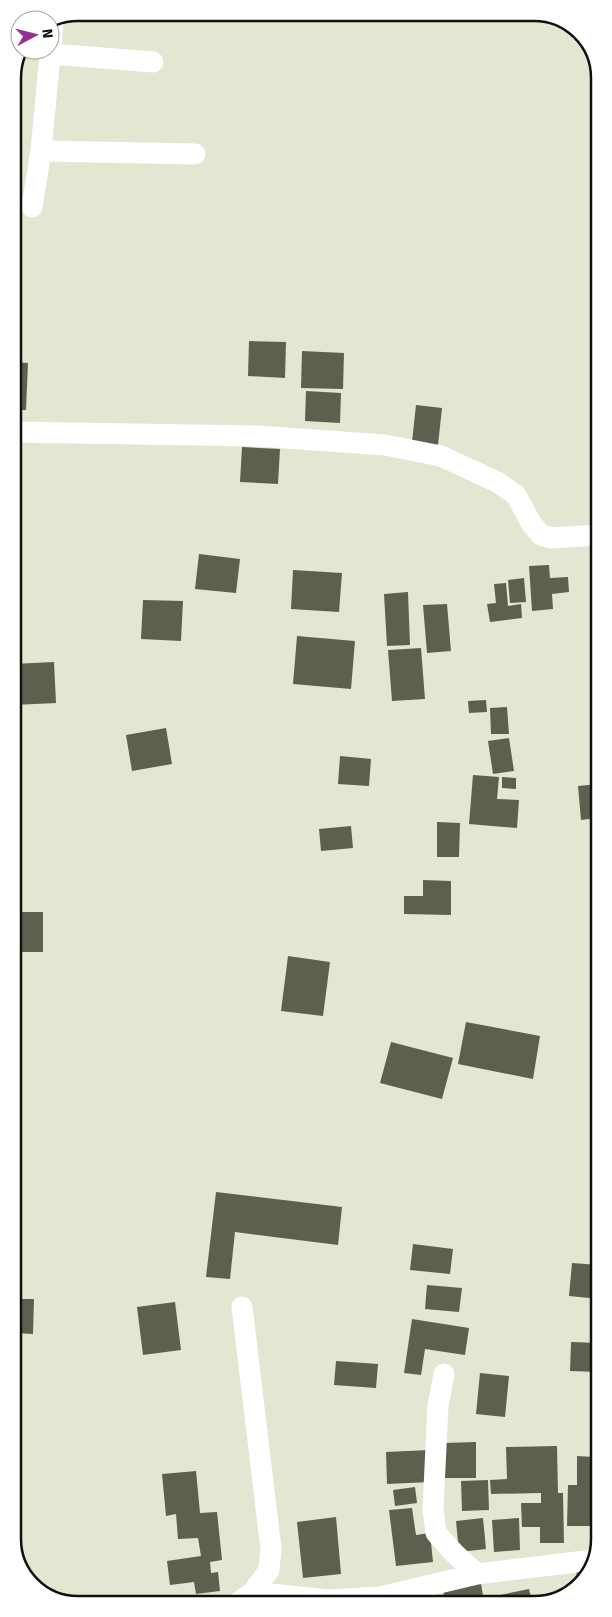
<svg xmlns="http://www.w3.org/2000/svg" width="612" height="1617" viewBox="0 0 612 1617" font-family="'Fira Sans',sans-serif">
  <rect width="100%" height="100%" fill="#e1e7d1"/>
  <!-- building -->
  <path fill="#5c614f" d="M 249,341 L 286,342 L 285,378 L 248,376 Z
    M 302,351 L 344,353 L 343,389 L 301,388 Z
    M 13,362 L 28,363 L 26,410 L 13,410 Z
    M 306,391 L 341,393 L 340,423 L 305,421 Z
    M 416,405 L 442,408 L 438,445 L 412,442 Z
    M 242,447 L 280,449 L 278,484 L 240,482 Z
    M 199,554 L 240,559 L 236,593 L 195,589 Z
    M 549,565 L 550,578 L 568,577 L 569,592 L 552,594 L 553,609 L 532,611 L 529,566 Z
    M 293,570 L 342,573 L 339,612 L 291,609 Z
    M 524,578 L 526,602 L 510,603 L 508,580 Z
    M 506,583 L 508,606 L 521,604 L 522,618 L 490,622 L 487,604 L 496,603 L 494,584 Z
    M 408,592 L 410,645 L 387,646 L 384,594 Z
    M 143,600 L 183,601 L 181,641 L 141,639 Z
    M 447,604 L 451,651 L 427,653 L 423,605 Z
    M 297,636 L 355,641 L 351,689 L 293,684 Z
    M 421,648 L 425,699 L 392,701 L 388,650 Z
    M 54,662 L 56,703 L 14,705 L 13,664 Z
    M 486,700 L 487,712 L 469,713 L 468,701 Z
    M 507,707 L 509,734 L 491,734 L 490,708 Z
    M 166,728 L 172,764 L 132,771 L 126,735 Z
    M 509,738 L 514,771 L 493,774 L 488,741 Z
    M 340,756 L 371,759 L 369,786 L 338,784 Z
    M 473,775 L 499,777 L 497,799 L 519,800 L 517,828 L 469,824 Z
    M 502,777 L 516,778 L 516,789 L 502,788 Z
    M 598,784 L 598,818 L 581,820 L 578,786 Z
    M 437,822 L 460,823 L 459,857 L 437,857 Z
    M 351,826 L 353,848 L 321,851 L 319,829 Z
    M 423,880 L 451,881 L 451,915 L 404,914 L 404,896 L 423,896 Z
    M 14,912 L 43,912 L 43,952 L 14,952 Z
    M 288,956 L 330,962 L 323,1016 L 281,1011 Z
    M 466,1022 L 540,1036 L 533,1079 L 458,1064 Z
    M 391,1042 L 453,1058 L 442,1099 L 380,1083 Z
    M 216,1192 L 342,1207 L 338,1245 L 235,1232 L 230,1279 L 206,1277 Z
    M 413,1244 L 453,1249 L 450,1274 L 410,1270 Z
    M 572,1263 L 599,1265 L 599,1299 L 569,1296 Z
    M 427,1285 L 462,1288 L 459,1312 L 425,1309 Z
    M 14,1299 L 34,1299 L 33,1334 L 14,1333 Z
    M 175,1302 L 181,1350 L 143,1355 L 137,1307 Z
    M 412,1319 L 469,1328 L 465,1355 L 425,1349 L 421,1375 L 404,1373 Z
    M 571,1342 L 599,1343 L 599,1372 L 570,1371 Z
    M 336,1361 L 378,1364 L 376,1388 L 334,1385 Z
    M 480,1373 L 509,1376 L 505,1417 L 476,1414 Z
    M 476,1442 L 476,1478 L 444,1478 L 444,1443 Z
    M 557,1446 L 558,1493 L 563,1493 L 564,1543 L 540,1543 L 540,1527 L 522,1527 L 521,1503 L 541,1503 L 541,1493 L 491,1494 L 490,1480 L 507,1479 L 506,1447 Z
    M 429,1450 L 430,1482 L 387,1484 L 386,1452 Z
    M 577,1456 L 594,1457 L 592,1526 L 567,1526 L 568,1485 L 577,1485 Z
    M 196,1471 L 200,1513 L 217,1512 L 222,1560 L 210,1562 L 211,1573 L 218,1572 L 220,1591 L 196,1594 L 194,1582 L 170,1585 L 167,1561 L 201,1556 L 198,1538 L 178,1539 L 176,1514 L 166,1516 L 162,1474 Z
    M 488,1480 L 489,1510 L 462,1511 L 461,1481 Z
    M 415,1487 L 417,1503 L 395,1506 L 393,1490 Z
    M 596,1491 L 599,1491 L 599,1520 L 595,1520 Z
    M 412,1508 L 416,1535 L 430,1533 L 433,1562 L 396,1566 L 389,1510 Z
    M 336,1517 L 341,1574 L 303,1578 L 297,1522 Z
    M 483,1518 L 486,1549 L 459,1552 L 456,1521 Z
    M 519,1518 L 520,1550 L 494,1552 L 492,1520 Z
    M 589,1569 L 586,1579 L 578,1584 L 576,1570 Z
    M 480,1577 L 484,1602 L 445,1603 L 442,1583 Z
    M 529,1589 L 532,1602 L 491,1602 L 490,1597 Z"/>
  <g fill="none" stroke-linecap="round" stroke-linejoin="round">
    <!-- street -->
    <path stroke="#fff" stroke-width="21" d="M 51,54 L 153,62
      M 41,151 L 195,154
      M 32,207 L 41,151 L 53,23
      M 13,432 L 258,436 L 385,445 L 441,456 L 497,482 L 516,495 L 531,523 L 541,535 L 552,538 L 598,535
      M 444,1374 L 438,1406 L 433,1508 L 436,1533 L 455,1554 L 477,1574
      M 253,1592 L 327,1600 L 380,1597 L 477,1574 L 593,1560
      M 236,1604 L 253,1592 L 269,1570 L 271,1549 L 242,1307"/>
  </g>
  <!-- crop -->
  <path d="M0 0H612V1617H0ZM78 21H534A57 57 0 0 1 591 78V1539A57 57 0 0 1 534 1596H78A57 57 0 0 1 21 1539V78A57 57 0 0 1 78 21Z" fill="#fff" fill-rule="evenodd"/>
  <path fill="none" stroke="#0f110a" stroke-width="2.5" d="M78 21H534A57 57 0 0 1 591 78V1539A57 57 0 0 1 534 1596H78A57 57 0 0 1 21 1539V78A57 57 0 0 1 78 21Z"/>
  <!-- north arrow -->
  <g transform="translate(35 35) rotate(83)"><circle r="24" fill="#ffffff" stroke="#9fa09d"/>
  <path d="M0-4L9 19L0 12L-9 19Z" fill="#962f93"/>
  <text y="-8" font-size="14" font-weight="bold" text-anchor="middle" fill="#0f110a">N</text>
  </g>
</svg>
